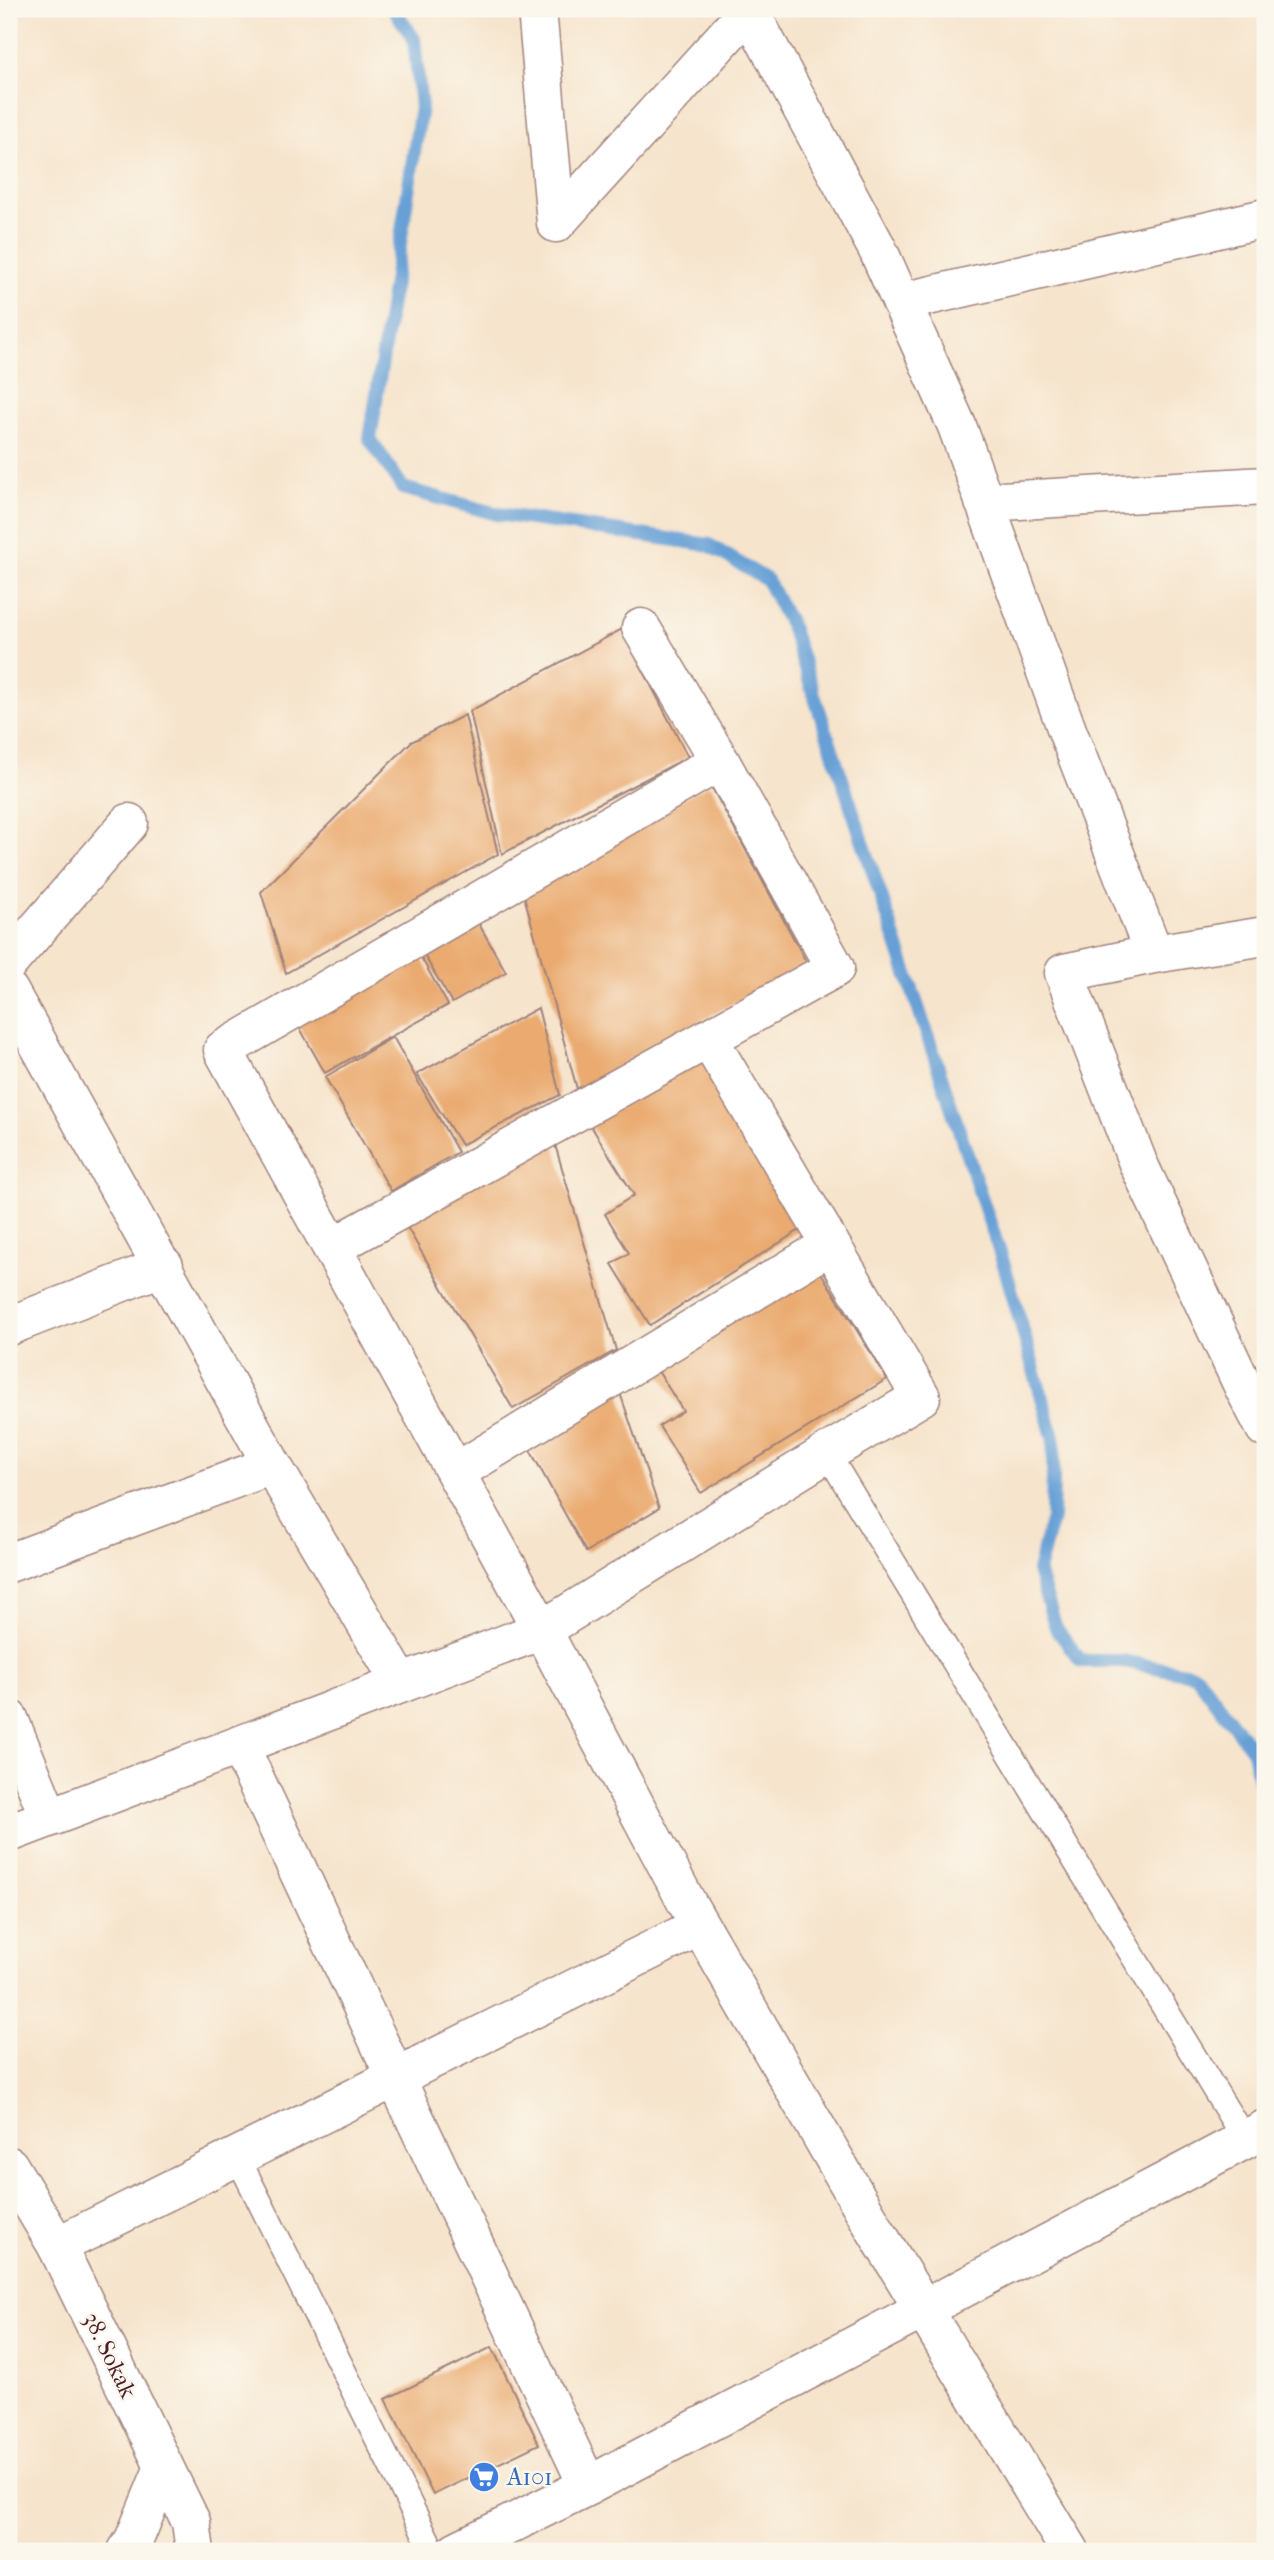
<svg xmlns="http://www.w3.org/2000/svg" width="1274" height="2560" viewBox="0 0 1274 2560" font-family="'IM FELL French Canon',serif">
  <rect width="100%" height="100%" fill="#fbf7ec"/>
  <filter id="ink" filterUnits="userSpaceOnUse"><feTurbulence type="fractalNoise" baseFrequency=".0143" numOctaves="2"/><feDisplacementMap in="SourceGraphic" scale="14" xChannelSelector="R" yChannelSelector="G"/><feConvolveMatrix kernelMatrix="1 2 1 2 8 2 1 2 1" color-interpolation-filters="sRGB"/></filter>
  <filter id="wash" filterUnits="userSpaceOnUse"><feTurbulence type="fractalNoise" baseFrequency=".00686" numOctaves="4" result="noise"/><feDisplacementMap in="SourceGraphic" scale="28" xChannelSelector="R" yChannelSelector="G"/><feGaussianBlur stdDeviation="1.57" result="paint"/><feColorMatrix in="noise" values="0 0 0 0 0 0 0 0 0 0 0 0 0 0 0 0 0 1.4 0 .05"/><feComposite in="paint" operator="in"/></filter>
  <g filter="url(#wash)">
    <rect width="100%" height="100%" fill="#f6e4cc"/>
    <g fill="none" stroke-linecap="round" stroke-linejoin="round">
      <!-- stream -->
      <path stroke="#67a0d6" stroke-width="14" d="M 394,9 L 414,39 L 421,107 L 370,439 L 403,488 L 497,514 L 709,545 L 767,580 L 791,626 L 1005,1268 L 1054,1440 L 1052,1518 L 1038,1571 L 1056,1628 L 1081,1661 L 1123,1661 L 1196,1675 L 1253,1751 L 1265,1805"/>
    </g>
    <g id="blocks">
      <!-- building -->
      <path fill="#eaaa6f" d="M 622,629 L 688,757 L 502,854 L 470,711 Z
        M 465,715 L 498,854 L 286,973 L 261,892 L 411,742 Z
        M 710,784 L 807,963 L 577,1089 L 521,885 Z
        M 475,917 L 506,972 L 452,1003 L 420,948 Z
        M 415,947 L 448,1005 L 325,1073 L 293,1016 Z
        M 538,1008 L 560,1095 L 461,1145 L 417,1074 Z
        M 393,1037 L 458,1152 L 391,1191 L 325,1077 Z
        M 700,1056 L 806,1226 L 650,1325 L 612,1264 L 629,1253 L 605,1214 L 634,1195 L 591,1126 Z
        M 553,1138 L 616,1350 L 513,1409 L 404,1222 Z
        M 815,1263 L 887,1379 L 701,1493 L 659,1426 L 683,1411 L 653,1363 Z
        M 618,1387 L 659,1508 L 586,1552 L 524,1439 Z
        M 492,2347 L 539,2444 L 433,2495 L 386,2399 Z"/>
    </g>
  </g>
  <g filter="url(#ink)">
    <use href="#blocks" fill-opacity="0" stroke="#a0827c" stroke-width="2"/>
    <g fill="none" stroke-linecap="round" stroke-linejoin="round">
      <!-- service casing -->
      <g stroke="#a0827c" stroke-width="27">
        <path id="service" d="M 827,1453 L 1245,2140
          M 237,2156 L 433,2551"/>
      </g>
      <!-- minor casing -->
      <g stroke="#a0827c" stroke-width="41">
        <path id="minor" d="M 537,9 L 556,223
          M 749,10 L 878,250 L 957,426 L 1068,733 L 1154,954 L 1265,936
          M 556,223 L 750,9
          M 902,302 L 1265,218
          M 984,502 L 1265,486
          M 720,761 L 223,1050 L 542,1630 L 687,1903 L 876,2231 L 1070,2551
          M 1154,954 L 1064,973 L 1138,1163 L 1244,1388 L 1265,1428
          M 9,962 L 129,823
          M 9,991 L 272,1465 L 9,1563
          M 333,1247 L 835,968 L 720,761 L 641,628
          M 9,1326 L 164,1266
          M 272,1465 L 401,1683
          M 456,1472 L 830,1245
          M 9,1719 L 49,1817
          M 239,1745 L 588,2486
          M 9,1833 L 542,1630 L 827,1453 L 921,1397 L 708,1038
          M 57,2246 L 700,1926
          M 456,2551 L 588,2486 L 1265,2129"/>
      </g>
      <!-- tertiary casing -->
      <g stroke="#a0827c" stroke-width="41">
        <path id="tertiary" d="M 9,2166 L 57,2246 L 191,2522 L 195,2551
          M 127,2551 L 134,2540 L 164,2467"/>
      </g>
      <!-- service -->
      <use href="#service" stroke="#fff" stroke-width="24"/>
      <!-- minor -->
      <use href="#minor" stroke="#fff" stroke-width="38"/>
      <!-- tertiary -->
      <use href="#tertiary" stroke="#fff" stroke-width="38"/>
    </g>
  </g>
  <!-- icons -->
  <defs>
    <g id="supermarket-disc" transform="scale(1.575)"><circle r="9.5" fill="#3f7fe0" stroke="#fbf7ec"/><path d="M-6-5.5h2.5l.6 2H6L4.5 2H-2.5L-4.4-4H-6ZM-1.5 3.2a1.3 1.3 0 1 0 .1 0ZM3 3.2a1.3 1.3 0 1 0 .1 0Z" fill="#fff"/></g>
  </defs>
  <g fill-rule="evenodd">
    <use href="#supermarket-disc" x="484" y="2477"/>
  </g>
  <g text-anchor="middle" stroke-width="5" stroke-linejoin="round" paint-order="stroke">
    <!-- street labels -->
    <g font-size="24" fill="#4a1f2b" stroke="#fbf7ec">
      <text transform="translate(110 2355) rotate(64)" y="8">38. Sokak</text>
    </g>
    <!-- shop labels -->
    <g font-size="24" fill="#366cbe" stroke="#fbf7ec" text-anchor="start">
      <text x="507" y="2485">A101</text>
    </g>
  </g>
  <!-- margin -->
  <rect width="1274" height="2560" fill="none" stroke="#fbf7ec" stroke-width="35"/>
</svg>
